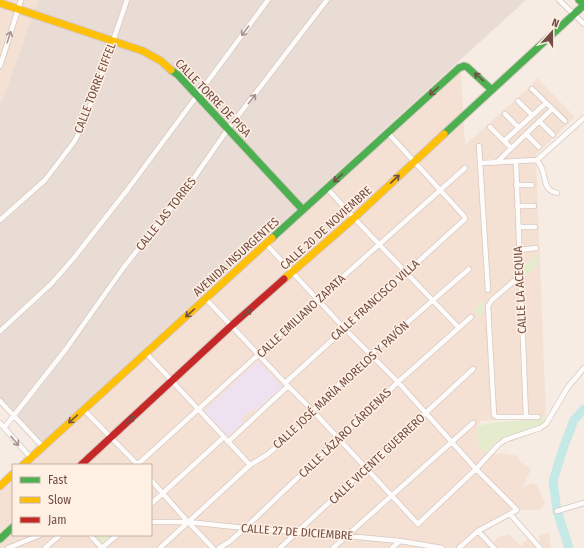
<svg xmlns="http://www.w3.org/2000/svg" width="584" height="548" viewBox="0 0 584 548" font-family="'Fira Sans Condensed',sans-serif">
  <rect width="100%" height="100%" fill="#f6ece4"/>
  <!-- residential -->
  <path fill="#f4e1d4" d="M 0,0 L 38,0 L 4,99 L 0,102 Z
    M 461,72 L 465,145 L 531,86 L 537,78 L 575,117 L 536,155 L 546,417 L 481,421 L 477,426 L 479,448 L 498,454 L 503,453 L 518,456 L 520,462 L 531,469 L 522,488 L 531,483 L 537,485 L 545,503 L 540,510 L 510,510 L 480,526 L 493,542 L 499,537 L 509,534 L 521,546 L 529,537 L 540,546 L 539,536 L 549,532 L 551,548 L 0,548 L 0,492 L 13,481 L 13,535 L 151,535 L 151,465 L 31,464 Z"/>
  <!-- industrial -->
  <path fill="#e9dcd5" d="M 38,0 L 526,0 L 153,340 L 42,443 L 0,398 L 0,103 L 3,100 Z"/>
  <!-- education -->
  <path fill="#efe2f0" d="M 258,361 L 282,387 L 255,411 L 252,409 L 241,419 L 244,422 L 228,436 L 204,411 Z"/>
  <!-- green -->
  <path fill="#e4eccd" d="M 538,254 L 539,265 L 524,277 L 523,267 Z
    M 483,301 L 484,312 L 477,318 L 476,308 Z
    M 546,418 L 545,423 L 496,441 L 487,452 L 479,448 L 477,426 L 491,423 Z
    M 94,535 L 112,535 L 102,544 Z"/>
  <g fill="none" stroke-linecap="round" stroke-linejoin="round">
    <!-- river -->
    <path stroke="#c5e9e6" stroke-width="9" d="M 569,548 L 557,511 L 553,481 L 564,446 L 574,420 L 584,409"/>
    <!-- street casing -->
    <g stroke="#d7c8c2" stroke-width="6">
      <path id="street" d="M 559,0 L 584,24
        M 0,66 L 21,0
        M 532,89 L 565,121
        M 518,101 L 532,115
        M 505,114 L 519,128
        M 539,121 L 553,135
        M 490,127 L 511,148
        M 526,134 L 539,147
        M 504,141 L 546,103
        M 479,146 L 488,290
        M 537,160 C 546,171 543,181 548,188 C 550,191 554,192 557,193
        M 516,162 L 526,417
        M 481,163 L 537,160 L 584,118
        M 496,163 L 552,109
        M 516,185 L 532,185
        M 327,188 L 354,218 L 459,328
        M 517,206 L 534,206
        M 0,220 L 45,180 L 74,142 L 82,127 L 98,85 L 127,0
        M 518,227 L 535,227
        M 266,244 L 344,328 L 398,382 L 476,469 L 517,510 L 478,531 L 459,548
        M 519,250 L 536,248
        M 520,276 L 492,300 L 488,306 L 494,415 L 497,417 L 538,417
        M 206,299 L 288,386 L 313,411 L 418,524 L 476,469 L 498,445 L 505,440 L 540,428 L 546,424 L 568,387 L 584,368
        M 0,331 L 51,284 L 73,259 L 128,189 L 268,0
        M 146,353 L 250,465
        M 285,383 L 465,219 L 464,216 L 388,133
        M 0,401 L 43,447
        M 84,410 L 138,465
        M 0,423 L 31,458
        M 4,428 L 66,349 L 124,267 L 189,185 L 228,129 L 327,0
        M 228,442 L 288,386
        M 137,465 L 258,355 L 318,299 L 465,168
        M 151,480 L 188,522 L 213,548
        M 151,504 L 224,437
        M 557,511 L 584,503
        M 510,514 L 540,548
        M 151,522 L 188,522 L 245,528 L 347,536 L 400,541 L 442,548
        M 478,531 L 494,548
        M 90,535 L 102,548
        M 8,548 L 40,535
        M 45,548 L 60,535
        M 102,548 L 117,535
        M 160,548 L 250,465 L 268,454 L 309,419 L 318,404 L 371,354 L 469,269
        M 219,548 L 229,542 L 245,528 L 398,382 L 471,317
        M 280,548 L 473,369
        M 333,548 L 473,423
        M 392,548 L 400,541"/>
    </g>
    <!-- fast casing -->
    <g stroke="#d6c7c1" stroke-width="9">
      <path id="fast" d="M 579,0 L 584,4
        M 171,70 L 178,75 L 303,210
        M 444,134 L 584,5
        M 272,238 L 459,68 L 464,66 L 467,67 L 492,90
        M 0,539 L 13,527"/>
    </g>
    <!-- slow casing -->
    <g stroke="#d6c7c1" stroke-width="9">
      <path id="slow" d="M 0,3 L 143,51 L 161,61 L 171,70
        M 284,279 L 354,218 L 444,134
        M 23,465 L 272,238
        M 0,486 L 13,474"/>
    </g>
    <!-- jam casing -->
    <g stroke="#d6c7c1" stroke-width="9">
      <path id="jam" d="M 81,465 L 231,326 L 284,279"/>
    </g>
    <!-- street -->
    <use href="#street" stroke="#fefcfb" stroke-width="4.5"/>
    <!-- fast -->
    <use href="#fast" stroke="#4caf50" stroke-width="7"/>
    <!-- slow -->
    <use href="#slow" stroke="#ffc107" stroke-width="7"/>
    <!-- jam -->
    <use href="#jam" stroke="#c62828" stroke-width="7"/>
  </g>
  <!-- one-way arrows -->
  <defs><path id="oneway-shaft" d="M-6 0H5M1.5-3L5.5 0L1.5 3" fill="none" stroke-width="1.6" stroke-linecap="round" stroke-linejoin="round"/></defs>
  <g stroke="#ab938d">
    <use href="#oneway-shaft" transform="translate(245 31) rotate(127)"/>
    <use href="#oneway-shaft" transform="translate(9 37) rotate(-72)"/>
    <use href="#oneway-shaft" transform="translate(252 99) rotate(-52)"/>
    <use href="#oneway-shaft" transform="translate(15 441) rotate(49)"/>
  </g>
  <g stroke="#744d44">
    <use href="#oneway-shaft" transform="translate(479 77) rotate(-138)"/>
    <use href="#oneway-shaft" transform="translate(434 91) rotate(138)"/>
    <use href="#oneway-shaft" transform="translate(338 178) rotate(138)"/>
    <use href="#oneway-shaft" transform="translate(395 179) rotate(-43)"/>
    <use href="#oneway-shaft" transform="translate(190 313) rotate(138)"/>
    <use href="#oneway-shaft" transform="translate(247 313) rotate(-41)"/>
    <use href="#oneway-shaft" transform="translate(73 419) rotate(138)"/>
    <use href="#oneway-shaft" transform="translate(130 420) rotate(-42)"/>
  </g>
  <g text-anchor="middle" stroke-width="3" stroke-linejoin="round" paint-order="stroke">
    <!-- street labels -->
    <g font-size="12" fill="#744d44" stroke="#fff0e4">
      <text transform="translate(95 88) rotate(-69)" y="4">CALLE TORRE EIFFEL</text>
      <text transform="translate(213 98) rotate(46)" y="4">CALLE TORRE DE PISA</text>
      <text transform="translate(166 214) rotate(-52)" y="4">CALLE LAS TORRES</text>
      <text transform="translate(326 228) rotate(-42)" y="4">CALLE 20 DE NOVIEMBRE</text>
      <text transform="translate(236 257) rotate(-42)" y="4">AVENIDA INSURGENTES</text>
      <text transform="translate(520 290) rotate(-93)" y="4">CALLE LA ACEQUIA</text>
      <text transform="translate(375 300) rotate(-42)" y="4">CALLE FRANCISCO VILLA</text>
      <text transform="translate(301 316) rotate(-43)" y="4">CALLE EMILIANO ZAPATA</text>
      <text transform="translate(341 385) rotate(-43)" y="4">CALLE JOSÉ MARÍA MORELOS Y PAVÓN</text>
      <text transform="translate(345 433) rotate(-44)" y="4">CALLE LÁZARO CÁRDENAS</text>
      <text transform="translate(377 459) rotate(-43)" y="4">CALLE VICENTE GUERRERO</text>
      <text transform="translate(297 532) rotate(4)" y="4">CALLE 27 DE DICIEMBRE</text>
    </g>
  </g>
  <!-- legend -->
  <rect x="12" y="464" width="140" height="72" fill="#fff0e4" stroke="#c7afa4"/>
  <rect x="20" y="477" width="20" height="6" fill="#4caf50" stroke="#c7afa4"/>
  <text x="48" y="484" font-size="12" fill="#744d44">Fast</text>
  <rect x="20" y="497" width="20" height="6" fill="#ffc107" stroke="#c7afa4"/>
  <text x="48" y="504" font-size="12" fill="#744d44">Slow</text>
  <rect x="20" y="517" width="20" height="6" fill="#c62828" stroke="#c7afa4"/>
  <text x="48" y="524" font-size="12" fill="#744d44">Jam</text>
  <!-- north arrow -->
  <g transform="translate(552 32) rotate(21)" stroke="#fff0e4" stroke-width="3" paint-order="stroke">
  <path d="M0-3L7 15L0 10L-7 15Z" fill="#744d44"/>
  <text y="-6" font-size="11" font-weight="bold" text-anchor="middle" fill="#744d44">N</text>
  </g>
</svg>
